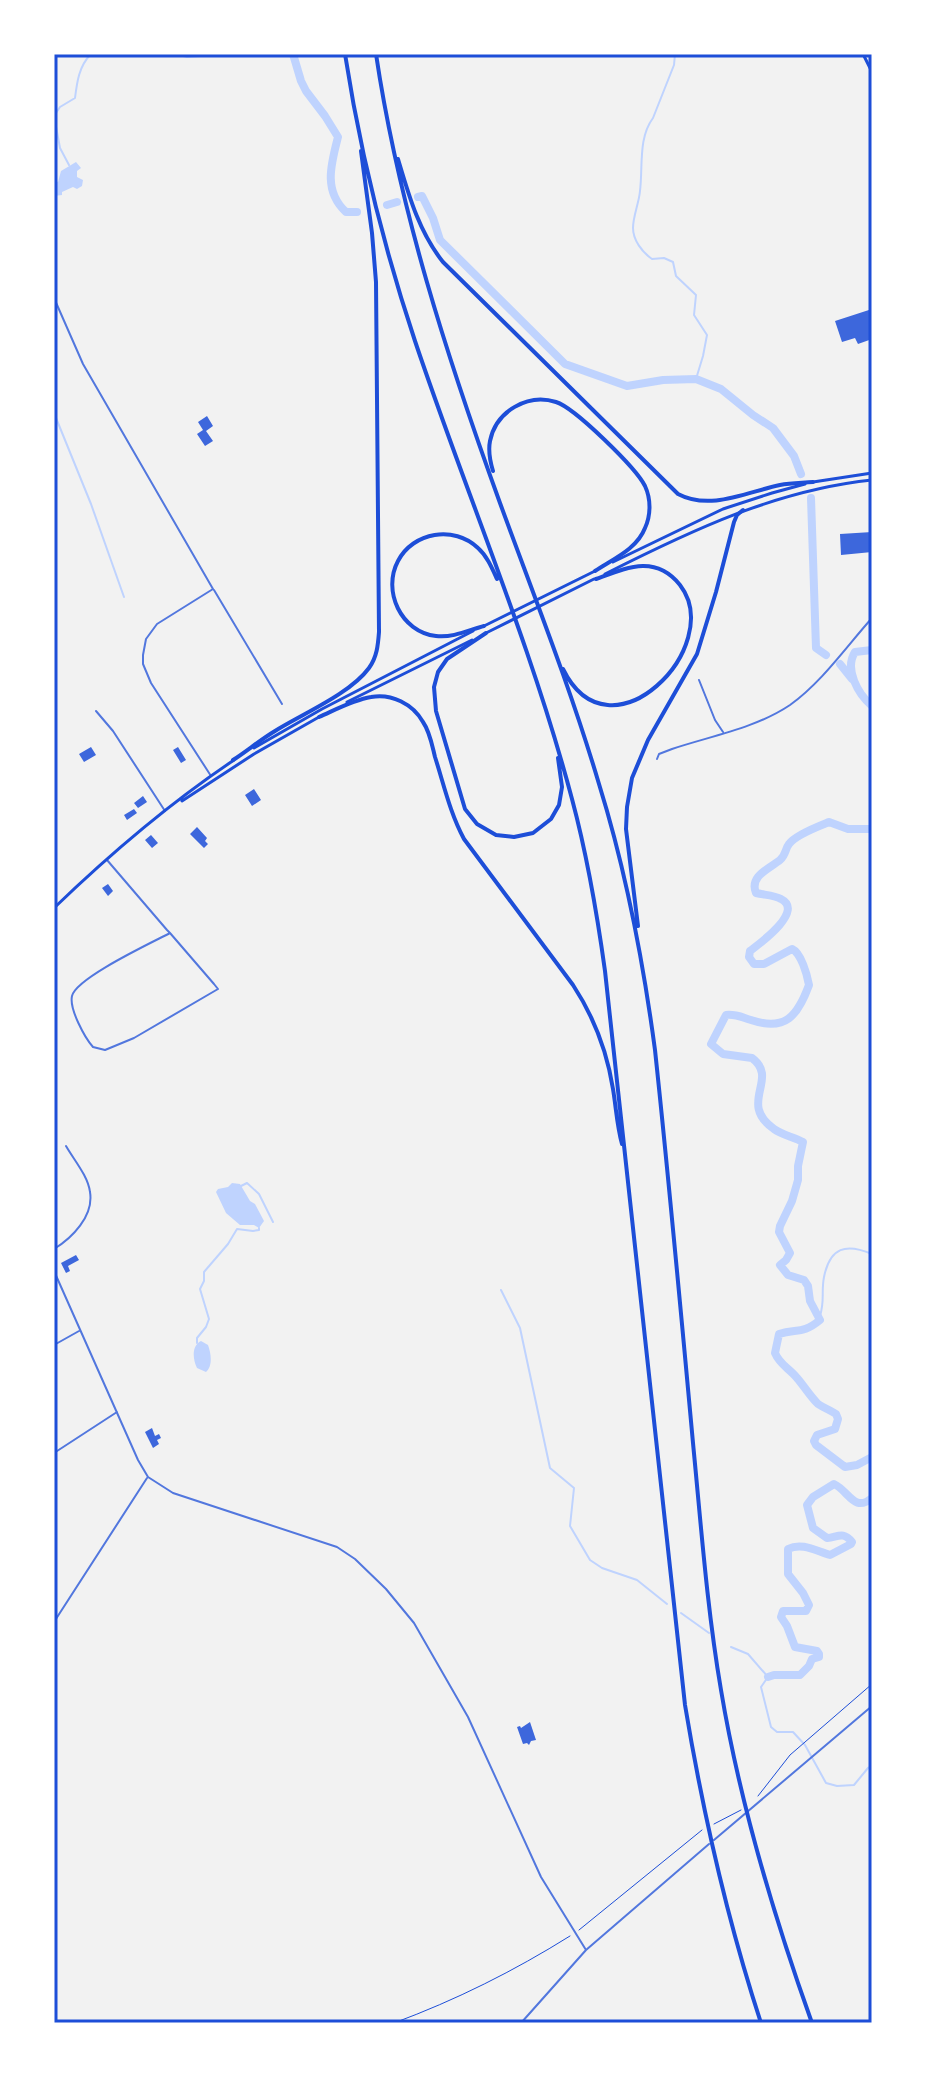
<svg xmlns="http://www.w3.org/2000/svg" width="926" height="2077" viewBox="0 0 926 2077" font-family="Overpass,sans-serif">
  <rect width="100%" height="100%" fill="#f2f2f2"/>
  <!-- water -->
  <path fill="#bfd3fe" d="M 76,162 L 81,168 L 77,171 L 77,177 L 83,180 L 82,186 L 77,189 L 73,187 L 62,192 L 62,195 L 54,196 L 54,180 L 58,182 L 61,171 Z
    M 232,1183 L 240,1184 L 250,1201 L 255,1204 L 264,1221 L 259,1228 L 254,1225 L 240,1225 L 226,1213 L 216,1192 L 218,1189 L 228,1187 Z
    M 201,1341 L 208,1345 C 211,1353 213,1366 206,1372 L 197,1368 C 193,1360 191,1346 201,1341 Z"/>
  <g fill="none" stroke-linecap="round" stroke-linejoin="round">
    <!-- stream -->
    <path stroke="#bfd3fe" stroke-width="2" d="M 176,54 L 187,57 L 200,56 L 199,54
      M 675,54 L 674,65 L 653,118 C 638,138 643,167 640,191 C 639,203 633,216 633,228 C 633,240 642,252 652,259 L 664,258 L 673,262 L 676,276 L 696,295 L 694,315 L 707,335 L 703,356 L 696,379
      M 69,165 L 60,148 L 54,116 L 60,107 L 75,98 C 77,82 79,66 91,54
      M 54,413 L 91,504 L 124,597
      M 241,1186 L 247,1183 L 259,1194 L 273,1222
      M 501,1290 L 520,1328 L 550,1468 L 574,1488 L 570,1526 L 590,1560 L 602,1568 L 637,1580 L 667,1604
      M 820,1316 C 825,1300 821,1292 824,1277 C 830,1247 846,1243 872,1254
      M 197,1343 L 197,1338 L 206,1327 L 209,1319 L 200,1289 L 204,1281 L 204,1272 L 228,1244 L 237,1229 L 253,1231 L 259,1230 L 259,1228
      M 681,1613 L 709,1633
      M 731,1647 L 748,1654 L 768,1677 L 761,1687 L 771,1727 L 777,1732 L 793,1732 L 805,1745 L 826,1783 L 837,1786 L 854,1785 L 868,1768 L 872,1766"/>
    <!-- river -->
    <path stroke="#bfd3fe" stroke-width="8" d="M 293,54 L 301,81 L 306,91 L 325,116 L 338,137 C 331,164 323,191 346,212 L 357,212
      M 418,197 L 422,196 L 433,218 L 440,240 L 565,364 L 627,386 L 663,380 L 696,379 L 721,389 L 753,415 L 773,428 L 794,456 L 801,474
      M 387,205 L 397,202
      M 811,498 L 816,648 L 826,655
      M 872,650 L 855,652 C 844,669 858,694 872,706
      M 840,664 L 852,679
      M 872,829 L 848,829 L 829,822 C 819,826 795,835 789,844 C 785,849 786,855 780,860 C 769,869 749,876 756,893 C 764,895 774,895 781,899 C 805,911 759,944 750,951 L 749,957 L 754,964 L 764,964 L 792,949 C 801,953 807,974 809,985 C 798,1015 786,1032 751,1020 C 741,1017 736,1014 726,1015 L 711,1044 L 723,1054 L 752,1058 C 780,1079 737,1103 774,1129 C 782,1135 794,1137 803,1142 L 798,1166 L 798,1180 L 792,1201 L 780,1226 L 779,1232 L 790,1253 L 786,1260 L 780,1265 L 788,1275 L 804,1280 L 808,1286 L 810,1301 L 820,1320 C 802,1335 796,1328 779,1334 L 775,1353 C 780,1365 789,1368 797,1378 C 804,1386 810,1396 818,1404 C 824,1408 830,1410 836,1414 L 838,1419 L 835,1429 L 817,1435 L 814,1441 L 816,1445 L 845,1467 L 857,1465 L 872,1457
      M 768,1677 L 774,1675 L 800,1675 L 809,1666 L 812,1659 L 819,1657 L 819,1654 L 817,1651 L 795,1647 L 787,1626 L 781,1617 L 783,1611 L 806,1611 L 809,1605 L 803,1593 L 788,1574 L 788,1549 C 802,1542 816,1551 830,1555 L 851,1544 L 852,1542 C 843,1531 838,1537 827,1538 L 813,1528 L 807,1505 L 813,1497 L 834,1484 C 849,1491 854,1513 872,1498"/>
  </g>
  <!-- building -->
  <path fill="#3d67dc" d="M 872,309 L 872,339 L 858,344 L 855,338 L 842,342 L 835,321 Z
    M 207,416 L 213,426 L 206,431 L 213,441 L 205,446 L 197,434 L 203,430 L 198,422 Z
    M 872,532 L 872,552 L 841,555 L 840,534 Z
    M 91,747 L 96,755 L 84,762 L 79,754 Z
    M 178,747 L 186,760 L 181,763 L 173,750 Z
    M 254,789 L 261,800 L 252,806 L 245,795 Z
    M 143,796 L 147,802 L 138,808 L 134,803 Z
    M 134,809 L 137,813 L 127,820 L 124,815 Z
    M 197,827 L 207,838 L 205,841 L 208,844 L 204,848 L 190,834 Z
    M 151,835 L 158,843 L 152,848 L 145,840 Z
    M 108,884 L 113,891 L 108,896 L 102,888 Z
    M 76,1255 L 79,1260 L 68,1266 L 70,1271 L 66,1273 L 61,1263 Z
    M 152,1428 L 155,1436 L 159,1434 L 161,1438 L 157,1440 L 159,1444 L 153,1448 L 145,1432 Z
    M 530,1722 L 536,1740 L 531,1741 L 529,1745 L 527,1743 L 523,1744 L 517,1727 L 520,1726 L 521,1728 Z"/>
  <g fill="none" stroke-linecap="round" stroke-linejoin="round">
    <!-- path -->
    <path stroke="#1d4ed8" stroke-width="1" d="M 758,1796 L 790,1755 L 872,1684
      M 714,1824 L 741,1810
      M 579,1930 L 702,1830
      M 394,2023 C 456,2000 514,1971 570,1936"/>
    <!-- minor -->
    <path stroke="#5277de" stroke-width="2" d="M 54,298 L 83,364 L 213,589 L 157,624 L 146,639 L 143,655 L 143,664 L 151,683 L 211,776
      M 214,590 L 282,704
      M 699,680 L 715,720 L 723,732
      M 96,711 L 113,731 L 165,811
      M 657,759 L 659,754 L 672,749 C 711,736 756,728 790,705 C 822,682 846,647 872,618
      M 107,860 L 167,930 L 170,933 L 214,984 L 218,989 L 134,1038 L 105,1050 L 93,1047 C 85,1038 69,1009 72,996 C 76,978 151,943 170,933
      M 54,1249 C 72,1238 94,1216 90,1192 C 88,1176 74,1160 66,1146
      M 54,1271 L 138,1460 L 148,1477 L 173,1493 L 337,1547 L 355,1559 L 386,1589 L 414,1623 L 468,1717 L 541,1877 L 586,1950
      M 54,1345 L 79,1331
      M 54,1453 L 117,1412
      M 54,1622 L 147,1478
      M 714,1840 L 872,1706
      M 521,2023 L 586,1950 L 709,1844"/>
    <!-- primary -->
    <path stroke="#1d4ed8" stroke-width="3" d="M 863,54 L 872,72
      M 813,482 L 872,473
      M 613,562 L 723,509 L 772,493 L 805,484
      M 605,574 C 690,531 776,490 872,480
      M 484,626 L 595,571
      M 486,633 L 594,579
      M 347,702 L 472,640
      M 254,748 L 322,709 L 473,631
      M 182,801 L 254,754 L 319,717
      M 54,908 C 109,855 170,803 234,760"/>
    <!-- motorway -->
    <path stroke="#1d4ed8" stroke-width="4" d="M 345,54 C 360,151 384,248 415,341 C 466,493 531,644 572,799 C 587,855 597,913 605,971 L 685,1705 C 703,1813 727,1919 761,2023
      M 376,54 C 399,208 447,357 500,503 C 534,596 571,689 599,784 C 626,871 643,960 655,1050 C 669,1181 681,1312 693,1443 C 701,1525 707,1608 721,1690 C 740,1804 773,1914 812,2023
      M 398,159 C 409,196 419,232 443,262 L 678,494 C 710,511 747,492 780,485 C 791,483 802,483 813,482
      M 493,471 C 490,461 488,451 490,441 C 496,411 528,393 556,402 C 575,408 636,468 645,486 C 651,499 651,515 645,528 C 637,549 613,559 595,571
      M 484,626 C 469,630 453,638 436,636 C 401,632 382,591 398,561 C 413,532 454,525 478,548 C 487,556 492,568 497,579
      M 486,633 L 447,659 L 438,672 L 434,687 L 436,711 L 465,809 L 477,824 L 496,835 L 514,837 L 533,833 L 551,819 L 559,805 L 562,787 L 558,758
      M 563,669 C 610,765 727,646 680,585 C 655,554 626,568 596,579
      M 319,717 C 335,710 353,700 371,697 C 391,693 413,704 423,722 C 430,732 432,745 435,757 C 444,785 450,813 464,839 L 573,985 C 594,1017 607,1051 613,1089 C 616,1107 617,1126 622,1144
      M 233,760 C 247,751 260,740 275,731 C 302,714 350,694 369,668 C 377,657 378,645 379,632 L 376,282 L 372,233 L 361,151
      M 638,926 L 626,829 L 627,807 L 632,778 L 648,740 L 697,654 L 716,592 L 734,522 L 737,515 L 743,510"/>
  </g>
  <!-- border -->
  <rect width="926" height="2077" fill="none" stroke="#ffffff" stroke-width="112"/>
  <rect x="56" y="56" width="814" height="1965" fill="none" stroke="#1d4ed8" stroke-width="3"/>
</svg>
